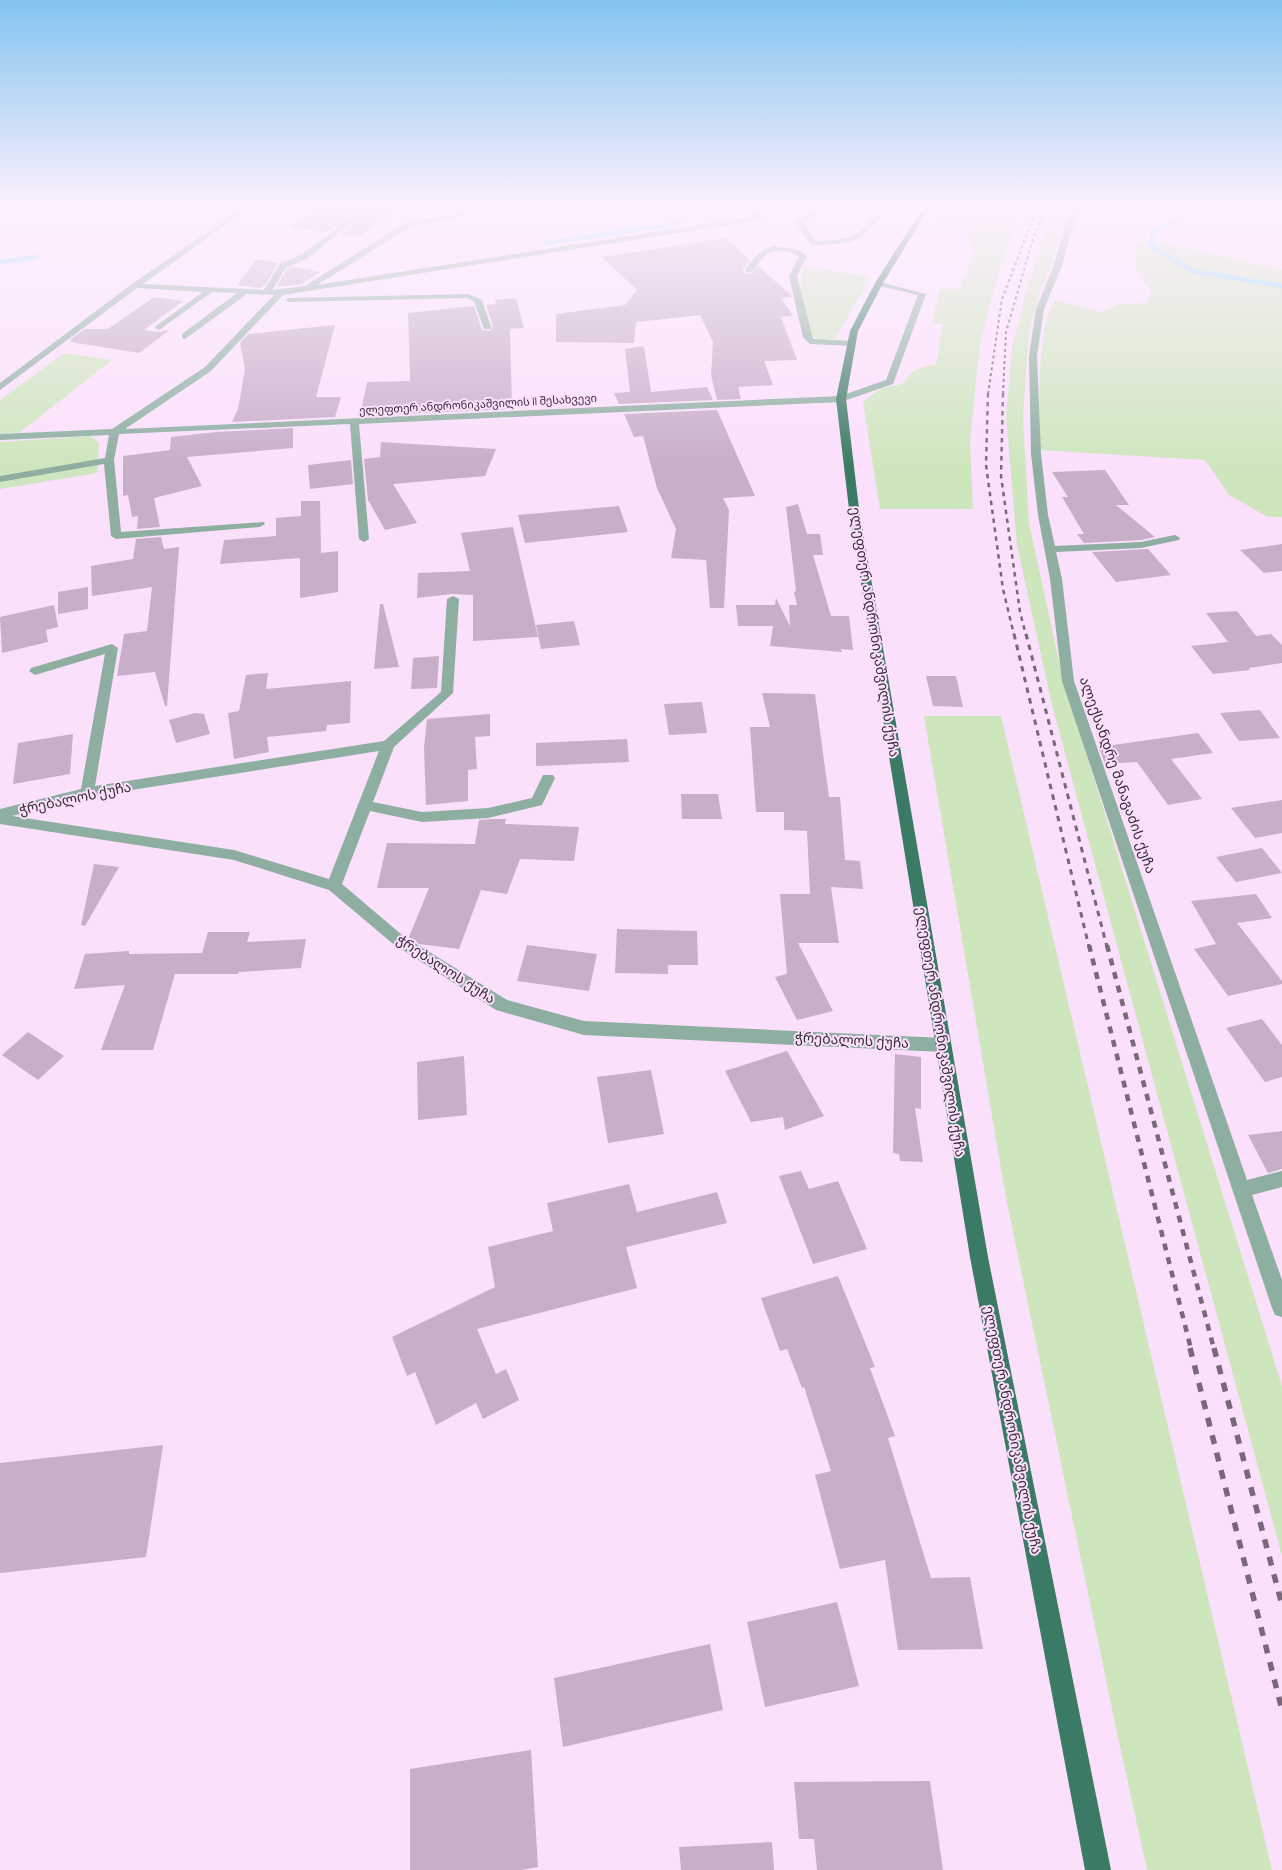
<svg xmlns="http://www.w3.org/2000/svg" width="1282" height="1870" viewBox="0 0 1282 1870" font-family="'PT Sans Narrow','Noto Sans Georgian',sans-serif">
  <rect width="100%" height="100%" fill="#fbe0fc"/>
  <!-- green -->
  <path fill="#cee6be" d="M 942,208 L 1022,208 L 996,281 L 980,344 L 970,440 L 973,509 L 880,509 L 863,402 L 880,389 L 902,384 C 912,371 919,366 936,365 L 943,324 L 932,323 L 940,288 L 959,290 L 974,253 L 962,225 L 933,220 Z
    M 1054,208 L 1058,208 L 1067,223 L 1039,294 L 1029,334 L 1023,416 L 1029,523 L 1062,675 L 1282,1386 L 1282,1556 L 1052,705 L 1017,545 L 1006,415 L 1012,347 L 1028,286 Z
    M 1106,208 L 1198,208 L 1191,215 Z
    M 1143,241 L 1164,243 L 1282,270 L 1282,517 L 1268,517 L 1229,495 L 1205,460 L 1040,450 C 1040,411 1035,333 1055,300 L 1102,312 L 1119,304 L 1147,303 L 1151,292 L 1135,266 L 1136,256 L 1133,246 Z
    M 803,266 L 871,277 L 835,339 L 821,340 L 812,337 L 800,291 Z
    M 64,353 L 112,360 L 19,433 L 0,434 L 0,400 Z
    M 90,436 L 99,443 L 97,473 L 0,489 L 0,442 Z
    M 924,716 L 1001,716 L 1272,1870 L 1147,1870 L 1116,1728 L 1006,1198 Z"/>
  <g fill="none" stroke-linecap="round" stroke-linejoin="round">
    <!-- stream -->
    <path stroke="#8cdcfa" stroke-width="4.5" d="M 1178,208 L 1183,217 L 1152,233 L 1150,245 L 1192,271 L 1282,286
      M 546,243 L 681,223
      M 0,262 L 37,257"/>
  </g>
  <!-- building -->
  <path fill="#c7aec9" d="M 314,208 L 360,208 L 327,233 L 290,227 Z
    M 372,208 L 400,208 L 358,237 L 340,235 Z
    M 726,238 L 750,260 L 743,269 L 744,273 L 752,274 L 758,266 L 791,295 L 792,297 L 781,298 L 793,316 L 781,317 L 797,360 L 764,361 L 773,385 L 738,387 L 741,399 L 717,400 L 711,375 L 713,342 L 700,315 L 636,322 L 634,343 L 556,342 L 556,314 L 625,305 L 637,290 L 602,257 Z
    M 257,259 L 278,263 L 266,284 L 261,288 L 237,285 Z
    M 294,267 L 320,272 L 300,285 L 277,286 L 287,269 Z
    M 154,297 L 183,301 L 144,330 L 158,332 L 170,330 L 139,353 L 71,342 L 71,339 L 85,329 L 108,329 Z
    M 516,298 L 524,328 L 510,329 L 512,409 L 360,416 L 367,382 L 410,381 L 408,313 L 474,306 L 482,330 L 490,331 L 493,326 L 486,305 L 496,304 L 495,300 Z
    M 335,325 L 316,397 L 341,397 L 335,417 L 232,422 L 238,409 L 245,369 L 240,343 L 248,334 Z
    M 644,346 L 651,392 L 707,387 L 713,400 L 619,404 L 614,393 L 630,392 L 625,349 Z
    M 717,410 L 755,496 L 723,498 L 729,510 L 724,608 L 710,608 L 706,560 L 671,558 L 676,529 L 657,488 L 643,436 L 634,437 L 624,414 Z
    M 293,428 L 293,448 L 187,457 L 202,486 L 154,498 L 160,527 L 137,529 L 138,516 L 132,517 L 128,495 L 123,496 L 123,456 L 170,450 L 171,437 L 216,432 Z
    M 381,442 L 496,449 L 485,476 L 393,484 L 417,523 L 385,530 L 368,500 L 364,459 L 380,457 Z
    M 351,460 L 353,484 L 310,489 L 308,465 Z
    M 1105,470 L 1129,505 L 1116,505 L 1155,537 L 1141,540 L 1084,543 L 1077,534 L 1084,534 L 1062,497 L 1068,497 L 1052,472 Z
    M 301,501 L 320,501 L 321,553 L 338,551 L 338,592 L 300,598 L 300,558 L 220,564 L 224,540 L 276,536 L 276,518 L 301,516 Z
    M 798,504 L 807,534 L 820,534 L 823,555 L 813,555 L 831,616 L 849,616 L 853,650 L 841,649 L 842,652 L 770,646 L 773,626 L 738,626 L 736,605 L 775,605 L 776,598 L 790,626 L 789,605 L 797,605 L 794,592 L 796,591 L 786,507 Z
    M 619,506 L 628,532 L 525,543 L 518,515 Z
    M 513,527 L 538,637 L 473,641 L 473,595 L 452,594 L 417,598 L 418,573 L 470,571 L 461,533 Z
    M 161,537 L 164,549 L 179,547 L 167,706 L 165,706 L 155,672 L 117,676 L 124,634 L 147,631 L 152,587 L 92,596 L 91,566 L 133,559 L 136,539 Z
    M 1282,544 L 1282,571 L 1264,573 L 1240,550 Z
    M 1148,549 L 1171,575 L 1116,582 L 1092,552 Z
    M 88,587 L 88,609 L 58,614 L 58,592 Z
    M 380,604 L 383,604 L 399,667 L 374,669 Z
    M 54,605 L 58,627 L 46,630 L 48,642 L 2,653 L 0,617 Z
    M 1237,611 L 1256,636 L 1271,634 L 1282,645 L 1282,663 L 1249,668 L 1250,670 L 1213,674 L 1191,646 L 1228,642 L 1206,613 Z
    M 574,621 L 580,645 L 541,649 L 536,625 Z
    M 439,656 L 437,688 L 411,689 L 413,658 Z
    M 268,673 L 266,689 L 351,681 L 350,723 L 327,725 L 326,731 L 267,737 L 269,752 L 234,759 L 228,713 L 239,711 L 246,675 Z
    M 926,676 L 956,676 L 963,707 L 933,706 Z
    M 762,693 L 815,694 L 829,797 L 840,797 L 845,860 L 860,861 L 863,889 L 831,887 L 839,943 L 798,943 L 833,1011 L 797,1020 L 775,977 L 787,974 L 780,894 L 810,894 L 807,831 L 784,830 L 784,812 L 756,812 L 750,727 L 770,727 Z
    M 702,702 L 707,733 L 669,735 L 664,704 Z
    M 1260,710 L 1280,738 L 1239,741 L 1220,713 Z
    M 195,713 L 204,714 L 210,734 L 176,743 L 169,720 Z
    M 490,714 L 490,736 L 475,737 L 477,769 L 468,770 L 468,801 L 426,805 L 424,748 L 427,719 Z
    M 1198,733 L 1213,753 L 1171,759 L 1202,799 L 1168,805 L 1137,762 L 1105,764 L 1099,747 Z
    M 73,734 L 70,774 L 13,784 L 18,743 Z
    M 627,739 L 629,762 L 536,766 L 536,743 Z
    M 681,794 L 718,794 L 722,819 L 682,819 Z
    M 1282,800 L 1282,833 L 1255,838 L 1231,808 Z
    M 492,819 L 506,819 L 505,824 L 579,827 L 574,861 L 520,859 L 507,894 L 481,890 L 459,949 L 419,944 L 409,937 L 429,888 L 377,888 L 387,843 L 475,844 L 479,820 Z
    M 1262,848 L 1282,873 L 1236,882 L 1216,857 Z
    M 94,864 L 119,867 L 85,926 L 81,925 Z
    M 1256,894 L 1272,918 L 1237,923 L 1282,981 L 1282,984 L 1228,996 L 1194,949 L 1216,944 L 1191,901 Z
    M 617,929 L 697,931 L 698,965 L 668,965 L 668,974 L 615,973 Z
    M 208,932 L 250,932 L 247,942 L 306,939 L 301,968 L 239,972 L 238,974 L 175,974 L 153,1050 L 101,1050 L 125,985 L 74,989 L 85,954 L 129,951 L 129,954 L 202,953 Z
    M 527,945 L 597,954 L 589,991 L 517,981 Z
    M 1262,1019 L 1282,1045 L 1282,1077 L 1265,1082 L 1226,1028 Z
    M 28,1032 L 64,1056 L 38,1080 L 2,1055 Z
    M 787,1051 L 824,1116 L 785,1130 L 783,1117 L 751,1122 L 725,1071 Z
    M 895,1054 L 921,1057 L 921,1109 L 915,1108 L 923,1162 L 900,1161 L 899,1154 L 893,1153 Z
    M 464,1056 L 467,1115 L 418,1120 L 417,1062 Z
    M 651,1070 L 664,1134 L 608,1143 L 597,1077 Z
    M 1282,1131 L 1282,1169 L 1268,1173 L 1248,1135 Z
    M 801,1171 L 809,1189 L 838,1181 L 867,1249 L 813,1264 L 779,1176 Z
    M 629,1184 L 637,1212 L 717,1192 L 727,1223 L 626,1247 L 637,1288 L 477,1329 L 496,1374 L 506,1369 L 519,1400 L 483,1419 L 476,1403 L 436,1425 L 415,1372 L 407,1376 L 392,1337 L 495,1287 L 488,1247 L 553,1231 L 547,1203 Z
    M 838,1276 L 875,1367 L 870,1368 L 895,1436 L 888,1438 L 931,1578 L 970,1577 L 983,1649 L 898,1650 L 885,1560 L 840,1569 L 815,1475 L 831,1471 L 804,1387 L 802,1388 L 787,1349 L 780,1351 L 761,1298 Z
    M 163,1445 L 146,1557 L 0,1573 L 0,1463 Z
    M 837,1602 L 859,1686 L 765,1707 L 747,1622 Z
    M 710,1644 L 723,1710 L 563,1747 L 554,1678 Z
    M 531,1750 L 538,1867 L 521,1870 L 410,1870 L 410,1769 Z
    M 930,1781 L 943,1870 L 817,1870 L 814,1839 L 799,1839 L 794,1782 Z
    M 772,1842 L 774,1870 L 681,1870 L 679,1847 Z"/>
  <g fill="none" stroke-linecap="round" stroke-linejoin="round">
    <!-- minor -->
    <path fill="#8eaea1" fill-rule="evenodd" d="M 242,208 L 249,208 L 143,284 L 264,290 L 280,264 L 302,254 L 363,208 L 370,208 L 308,258 L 286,268 L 272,290 L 305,286 L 405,223 L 488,208 L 500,208 L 410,227 L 317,285 L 756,216 L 740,208 L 748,208 L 762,214 L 764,218 L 760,220 L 283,295 L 211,371 L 125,429 L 840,396 L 886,380 L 918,295 L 876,285 L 876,281 L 926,294 L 893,384 L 841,402 L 359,424 L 369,539 L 364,542 L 359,539 L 350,424 L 119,434 L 114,460 L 121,532 L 264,522 L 265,524 L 260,527 L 116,539 L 111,536 L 104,464 L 0,482 L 0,476 L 105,458 L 109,435 L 0,440 L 0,434 L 112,429 L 205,367 L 274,295 L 247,294 L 185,339 L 182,338 L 182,334 L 237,293 L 212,292 L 159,330 L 155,328 L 156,326 L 203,292 L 137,288 L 0,390 L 0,383 L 132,284 Z
      M 669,208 L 684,208 L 638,216 L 634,214 Z
      M 821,208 L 829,208 L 804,223 L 816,241 C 854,240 857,237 881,208 L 887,208 C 862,241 856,244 814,245 L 811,245 L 796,223 L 800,217 Z
      M 1070,208 L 1076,208 L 1078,210 L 1061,268 L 1044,309 L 1037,356 L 1041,454 L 1048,515 L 1055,546 L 1141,542 L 1175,535 L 1180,538 L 1179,540 L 1141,548 L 1056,552 L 1062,579 L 1074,681 L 1247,1180 L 1282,1171 L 1282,1187 L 1252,1195 L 1282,1280 L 1282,1317 L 1275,1315 L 1272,1308 L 1062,681 L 1050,579 L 1038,515 L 1031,454 L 1029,356 L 1036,309 L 1053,268 Z
      M 774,246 L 799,250 L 807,256 L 797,276 L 813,339 L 851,341 L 855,344 L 854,346 L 810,344 L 803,337 L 789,276 L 799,256 L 797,255 C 773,244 765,253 752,272 L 746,272 L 745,270 C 753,259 760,249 774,246 Z
      M 468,294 L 482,300 L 491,327 L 490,329 L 484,329 L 474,301 L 467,298 L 289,302 L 285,300 L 289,298 Z
      M 453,596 L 459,599 L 453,693 L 394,747 L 373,802 L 422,812 L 488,808 L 532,798 L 543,775 L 553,775 L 555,778 L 542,805 L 488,818 L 422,822 L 370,811 L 342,884 L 402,935 L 507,1000 L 584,1021 L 943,1038 L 949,1040 L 951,1045 L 949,1050 L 943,1052 L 584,1035 L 496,1010 L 392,943 L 329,890 L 234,860 L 0,824 L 0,809 L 81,789 L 105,654 L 35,675 L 29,671 L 31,668 L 112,644 L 118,648 L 95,786 L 384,741 L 441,692 L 447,599 ZM 379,751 L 329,879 L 234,850 L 12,816 L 87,797 Z"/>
    <!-- major -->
    <path fill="#3b7a64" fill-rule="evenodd" d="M 923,208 L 929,208 L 883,283 L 858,331 L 846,399 L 859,509 L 988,1257 L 1111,1870 L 1085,1870 L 970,1257 L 849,509 L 836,399 L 850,331 L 875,283 Z"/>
    <!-- rail-far4 -->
    <path stroke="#786879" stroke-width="2" stroke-dasharray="3 3" stroke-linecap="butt" d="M 988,394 L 1002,299 L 1037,208
      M 1003,394 L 1006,332 L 1033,239 L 1046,208"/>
    <!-- rail-far3 -->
    <path stroke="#786879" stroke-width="2.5" stroke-dasharray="4.5 4.5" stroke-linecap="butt" d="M 988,393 L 986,465 L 1003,589 L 1014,635
      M 1003,393 L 1001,476 L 1020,612 L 1026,635"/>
    <!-- rail-far2 -->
    <path stroke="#786879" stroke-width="3" stroke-dasharray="5.5 5.5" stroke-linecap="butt" d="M 1014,634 L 1089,947
      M 1026,634 L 1107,947"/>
    <!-- rail-far1 -->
    <path stroke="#786879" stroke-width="4.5" stroke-dasharray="7 7" stroke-linecap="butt" d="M 1089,945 L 1191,1349
      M 1107,945 L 1214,1349"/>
    <!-- rail -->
    <path stroke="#786879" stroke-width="5.5" stroke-dasharray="9 9" stroke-linecap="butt" d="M 1190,1348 L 1282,1710
      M 1214,1348 L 1282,1605"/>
  </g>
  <!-- sky -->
  <linearGradient id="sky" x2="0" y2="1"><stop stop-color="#83c4ef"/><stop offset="0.44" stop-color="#fdf1fe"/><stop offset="1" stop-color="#fdf1fe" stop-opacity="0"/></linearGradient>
  <rect width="1282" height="469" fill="url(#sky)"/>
  <g text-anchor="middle" stroke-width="4" stroke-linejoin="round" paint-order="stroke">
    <!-- far-street labels -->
    <g font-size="11" fill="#382e39" stroke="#fbe0fc">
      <text transform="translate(478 404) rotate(-3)" y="4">ელეფთერ ანდრონიკაშვილის II შესახვევი</text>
    </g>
    <!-- street labels -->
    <g font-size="14" fill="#382e39" stroke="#fbe0fc">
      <text transform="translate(875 632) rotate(81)" y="5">ელეფთერ ანდრონიკაშვილის ქუჩა</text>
      <text transform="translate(1118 775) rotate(71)" y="5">ალექსანდრე მანაგაძის ქუჩა</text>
      <text transform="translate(75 798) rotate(-12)" y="5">ჭრებალოს ქუჩა</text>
      <text transform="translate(446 969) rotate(33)" y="5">ჭრებალოს ქუჩა</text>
      <text transform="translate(941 1032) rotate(81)" y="5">ელეფთერ ანდრონიკაშვილის ქუჩა</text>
      <text transform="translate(852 1040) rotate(3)" y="5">ჭრებალოს ქუჩა</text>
      <text transform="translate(1013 1430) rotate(79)" y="5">ელეფთერ ანდრონიკაშვილის ქუჩა</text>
    </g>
  </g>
</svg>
